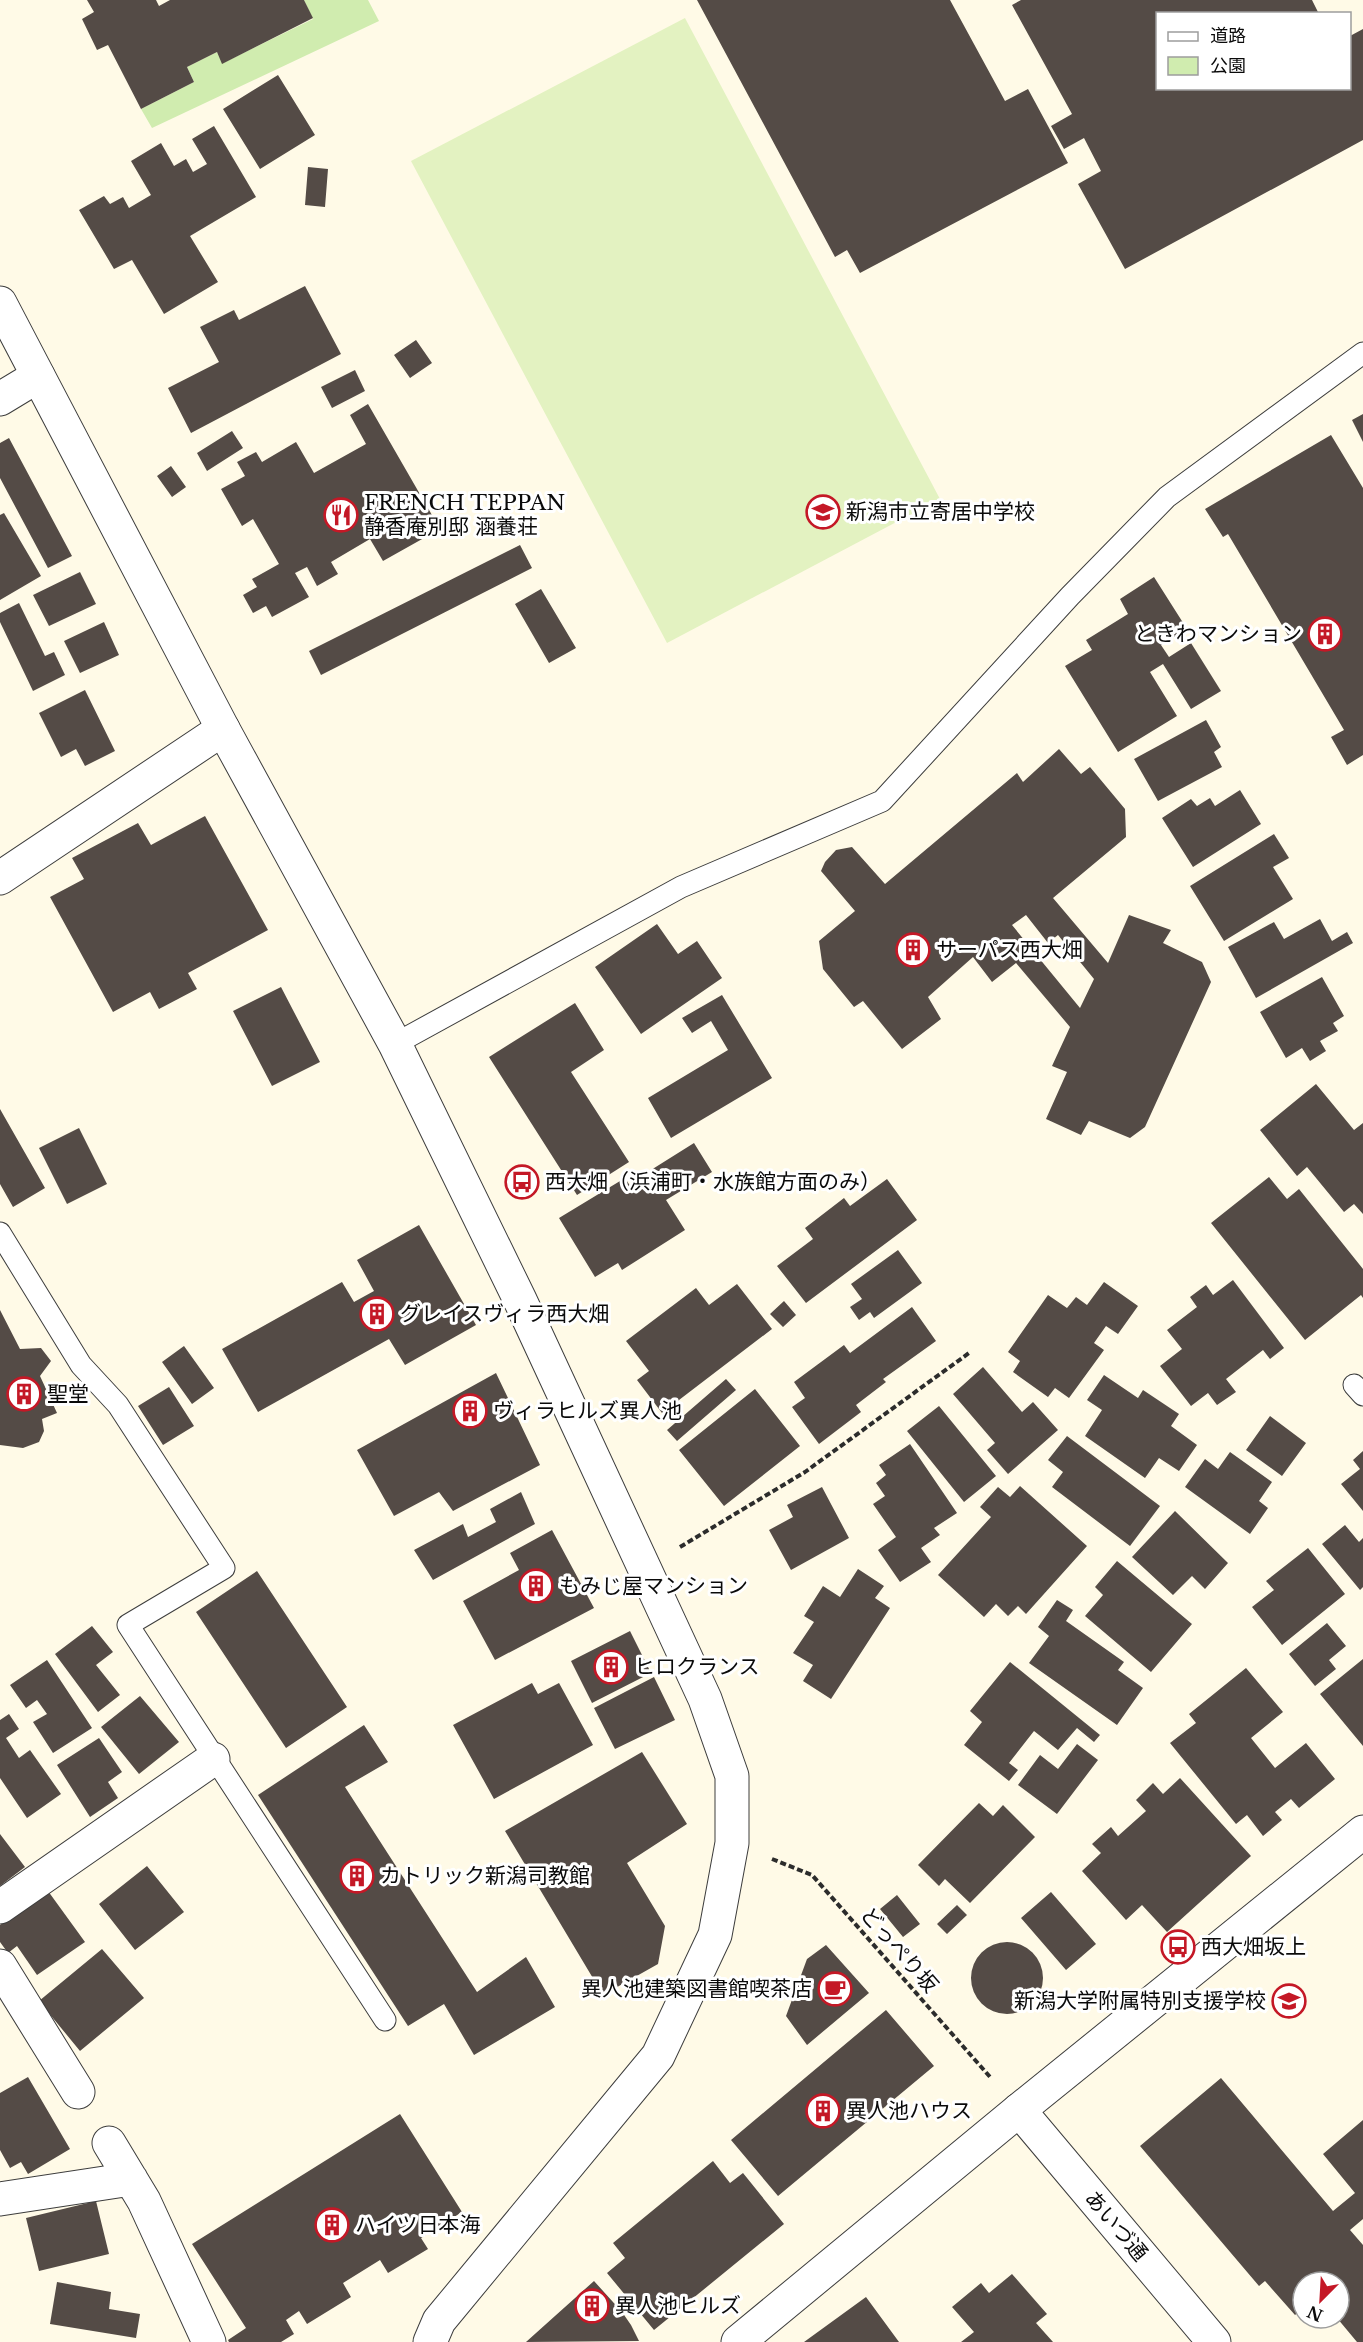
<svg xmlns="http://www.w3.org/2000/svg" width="1363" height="2342" viewBox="0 0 1363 2342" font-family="'Libre Baskerville','Noto Sans JP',serif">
  <rect width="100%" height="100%" fill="#fffae7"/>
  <!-- green -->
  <path fill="#d0ecaf" d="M 304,0 L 368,0 L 379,21 L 152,128 L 141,109 L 194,82 L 187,67 L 217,52 L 223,63 L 313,19 Z"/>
  <!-- pitch -->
  <path fill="#e3f2c1" d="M 685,18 L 940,499 L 667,643 L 411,161 Z"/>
  <!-- building -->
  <path fill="#544b46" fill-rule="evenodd" d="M 87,0 L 156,0 L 159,6 L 170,0 L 304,0 L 313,18 L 222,64 L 217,52 L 187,67 L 194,82 L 141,109 L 108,45 L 97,50 L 82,19 L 94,12 Z
    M 697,0 L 950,0 L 1005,101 L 1028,89 L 1068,163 L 860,273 L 847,250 L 835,257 Z
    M 1021,0 L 1312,0 L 1319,14 L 1158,14 L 1158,88 L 1350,88 L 1350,36 L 1363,29 L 1363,140 L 1125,269 L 1078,184 L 1101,171 L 1084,138 L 1064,149 L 1051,126 L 1072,114 L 1012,5 Z
    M 278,75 L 315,135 L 260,169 L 223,109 Z
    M 214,126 L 256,197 L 190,236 L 218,282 L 164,314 L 132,260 L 114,269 L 79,210 L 104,196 L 110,204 L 123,197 L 129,208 L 151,195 L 131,161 L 161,143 L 174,166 L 186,159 L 193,172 L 207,164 L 192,139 Z
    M 308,167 L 328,169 L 325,207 L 305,205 Z
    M 305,286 L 341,354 L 191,433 L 168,388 L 219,362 L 200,327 L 234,310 L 239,320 Z
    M 416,340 L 432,363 L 410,378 L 394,355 Z
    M 355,370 L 365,391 L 332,408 L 321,387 Z
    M 368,404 L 440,529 L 383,561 L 370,539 L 331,562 L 338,574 L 317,586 L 307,567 L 295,573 L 309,597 L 272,617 L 266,606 L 253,613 L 243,595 L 257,587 L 252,579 L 279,564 L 253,519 L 242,526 L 221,489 L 245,476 L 237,462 L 256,452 L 262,462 L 296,442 L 314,473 L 366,444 L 350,415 Z
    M 1363,414 L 1363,442 L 1352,420 Z
    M 232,431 L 243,448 L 207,471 L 197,453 Z
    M 1331,435 L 1363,488 L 1363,755 L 1347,765 L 1331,737 L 1344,730 L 1228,534 L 1223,537 L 1205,509 Z
    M 9,438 L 72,556 L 48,568 L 0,478 L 0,443 Z
    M 171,466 L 186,487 L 172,497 L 157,476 Z
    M 4,513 L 41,576 L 0,600 L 0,515 Z
    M 520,545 L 532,568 L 321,675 L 309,651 Z
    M 80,572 L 96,604 L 49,626 L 33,595 Z
    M 1154,577 L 1187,629 L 1161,645 L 1169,657 L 1191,643 L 1221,691 L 1191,709 L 1163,664 L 1150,672 L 1177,716 L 1118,752 L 1065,666 L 1092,650 L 1086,640 L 1128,614 L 1120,599 Z
    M 541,589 L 576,648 L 549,663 L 515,604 Z
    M 19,603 L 45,656 L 54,652 L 65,675 L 33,691 L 0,622 L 0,613 Z
    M 104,622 L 119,655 L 80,673 L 64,641 Z
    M 85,690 L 115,751 L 85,766 L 76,749 L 61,757 L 39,713 Z
    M 1206,720 L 1221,747 L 1214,752 L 1222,767 L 1158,801 L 1134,759 Z
    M 1059,749 L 1081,774 L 1090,767 L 1125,809 L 1126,837 L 1053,898 L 1108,963 L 1129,915 L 1171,930 L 1163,943 L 1202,962 L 1211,982 L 1145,1127 L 1130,1138 L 1089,1121 L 1081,1135 L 1046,1119 L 1067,1072 L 1052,1066 L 1070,1027 L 1016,963 L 992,982 L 973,957 L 928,997 L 941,1019 L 902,1049 L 863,1001 L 854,1007 L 823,969 L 819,941 L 855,911 L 821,871 L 825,862 L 836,850 L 852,847 L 885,884 L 1017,773 L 1023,782 ZM 1026,915 L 1048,943 L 1058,935 L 1094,979 L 1080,1008 L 1012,925 Z
    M 1240,790 L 1261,824 L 1193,867 L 1162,818 L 1191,799 L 1197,806 L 1210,798 L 1215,806 Z
    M 205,816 L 268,930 L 188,973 L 197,989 L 159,1009 L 150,992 L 113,1012 L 50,897 L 84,879 L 72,858 L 138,823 L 151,845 Z
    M 1274,834 L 1289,858 L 1273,867 L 1293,899 L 1224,941 L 1190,886 Z
    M 1320,919 L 1332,941 L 1347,932 L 1353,943 L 1256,998 L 1228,947 L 1274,922 L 1284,939 Z
    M 657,924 L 678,954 L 697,941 L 722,978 L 641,1034 L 595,967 Z
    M 1322,977 L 1344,1016 L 1333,1023 L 1338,1031 L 1320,1041 L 1326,1051 L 1310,1061 L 1302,1048 L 1286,1058 L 1260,1012 Z
    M 281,987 L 320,1062 L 272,1086 L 233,1011 Z
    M 722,995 L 772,1078 L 671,1138 L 648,1098 L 728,1050 L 711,1021 L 692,1033 L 682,1018 Z
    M 575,1003 L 604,1050 L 571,1072 L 629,1162 L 577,1195 L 489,1057 Z
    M 1316,1084 L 1354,1130 L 1363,1123 L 1363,1214 L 1354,1204 L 1344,1212 L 1307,1167 L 1297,1176 L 1260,1130 Z
    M 0,1109 L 45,1188 L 13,1207 L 0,1184 Z
    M 79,1128 L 107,1184 L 67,1204 L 39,1148 Z
    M 694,1143 L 712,1172 L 666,1200 L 685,1230 L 622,1270 L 618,1263 L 595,1277 L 559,1218 L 625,1178 L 634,1192 L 656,1178 L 651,1170 Z
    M 1269,1177 L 1287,1199 L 1299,1189 L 1363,1269 L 1363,1298 L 1361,1295 L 1305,1340 L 1211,1223 Z
    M 887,1179 L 917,1220 L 806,1303 L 777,1266 L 813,1239 L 805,1228 L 844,1198 L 850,1206 Z
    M 419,1225 L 476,1325 L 405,1365 L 389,1339 L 258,1412 L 222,1349 L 342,1282 L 354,1302 L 374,1291 L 357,1260 Z
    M 898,1250 L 922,1283 L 874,1318 L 870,1312 L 859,1320 L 850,1307 L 862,1299 L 851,1284 Z
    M 1233,1280 L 1284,1348 L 1270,1359 L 1263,1350 L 1226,1379 L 1236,1392 L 1217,1405 L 1208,1393 L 1191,1406 L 1160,1366 L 1182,1349 L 1167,1330 L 1197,1307 L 1190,1297 L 1206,1285 L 1213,1295 Z
    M 1104,1282 L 1138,1306 L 1118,1334 L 1106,1326 L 1094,1343 L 1104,1350 L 1069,1398 L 1055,1388 L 1048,1397 L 1013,1372 L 1020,1361 L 1008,1352 L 1048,1295 L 1067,1308 L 1076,1297 L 1087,1305 Z
    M 737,1284 L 772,1329 L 662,1413 L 637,1380 L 649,1371 L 626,1341 L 696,1288 L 709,1305 Z
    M 784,1301 L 796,1315 L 783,1327 L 770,1314 Z
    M 912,1307 L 936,1341 L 883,1379 L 886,1382 L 856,1405 L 861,1412 L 819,1444 L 792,1407 L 805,1398 L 794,1382 L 844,1345 L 850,1353 Z
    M 0,1310 L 20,1349 L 41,1348 L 51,1361 L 40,1376 L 57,1413 L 42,1419 L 44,1431 L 39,1442 L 23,1448 L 0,1445 Z
    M 184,1346 L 214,1388 L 192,1404 L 162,1362 Z
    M 983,1367 L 1022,1412 L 1033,1402 L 1058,1430 L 1008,1474 L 987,1450 L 995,1443 L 953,1394 Z
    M 496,1373 L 540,1465 L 453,1511 L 439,1492 L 394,1516 L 357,1450 Z
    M 1104,1375 L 1138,1398 L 1143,1390 L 1179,1414 L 1171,1426 L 1197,1445 L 1179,1471 L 1159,1458 L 1145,1478 L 1085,1436 L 1102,1410 L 1087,1400 Z
    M 726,1379 L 736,1390 L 677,1441 L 667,1430 Z
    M 169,1387 L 194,1426 L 163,1445 L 138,1406 Z
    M 755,1389 L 800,1446 L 724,1506 L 679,1450 Z
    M 939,1406 L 996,1476 L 964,1502 L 907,1431 Z
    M 1270,1416 L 1306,1443 L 1282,1476 L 1246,1450 Z
    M 1067,1436 L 1160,1506 L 1130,1546 L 1052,1487 L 1063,1472 L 1048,1460 Z
    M 910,1444 L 957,1513 L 934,1528 L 940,1535 L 921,1548 L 931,1562 L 900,1582 L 878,1550 L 896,1537 L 873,1504 L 885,1496 L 876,1483 L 886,1475 L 879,1465 Z
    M 1363,1451 L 1363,1511 L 1341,1484 L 1360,1469 L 1353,1460 Z
    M 1230,1452 L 1272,1482 L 1259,1501 L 1268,1508 L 1250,1534 L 1185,1487 L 1205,1459 L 1218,1469 Z
    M 1020,1486 L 1087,1546 L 1026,1614 L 1018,1606 L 1008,1616 L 996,1604 L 984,1617 L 938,1575 L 991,1517 L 980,1507 L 998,1487 L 1010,1497 Z
    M 822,1487 L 849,1538 L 791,1570 L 769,1530 L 793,1517 L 787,1505 Z
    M 521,1492 L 535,1524 L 433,1580 L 414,1550 L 463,1524 L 468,1537 L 496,1522 L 490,1509 Z
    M 1175,1511 L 1228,1563 L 1205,1589 L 1192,1576 L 1173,1595 L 1132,1557 Z
    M 1345,1525 L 1359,1542 L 1363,1538 L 1363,1587 L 1360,1590 L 1322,1544 Z
    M 552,1530 L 594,1608 L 495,1660 L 463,1601 L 519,1570 L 510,1553 Z
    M 1308,1548 L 1345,1594 L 1282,1645 L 1252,1607 L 1274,1590 L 1266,1581 Z
    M 1117,1561 L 1192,1624 L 1151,1672 L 1085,1616 L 1103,1595 L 1095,1587 Z
    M 858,1569 L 884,1586 L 875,1598 L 890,1608 L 831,1699 L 803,1681 L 813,1665 L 793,1653 L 814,1622 L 804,1616 L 823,1586 L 840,1597 Z
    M 257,1571 L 347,1707 L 286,1748 L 196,1612 Z
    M 1057,1600 L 1073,1610 L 1066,1621 L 1124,1662 L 1118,1670 L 1143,1688 L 1117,1725 L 1029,1663 L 1049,1636 L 1038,1627 Z
    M 1327,1623 L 1346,1646 L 1329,1660 L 1336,1669 L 1315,1686 L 1289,1654 Z
    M 92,1626 L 113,1652 L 96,1665 L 120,1695 L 98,1712 L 55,1654 Z
    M 630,1631 L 651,1673 L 592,1703 L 571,1661 Z
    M 1363,1659 L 1363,1746 L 1320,1694 Z
    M 47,1660 L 92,1728 L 53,1753 L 33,1722 L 47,1714 L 37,1700 L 26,1708 L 10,1685 Z
    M 1010,1662 L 1100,1735 L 1094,1742 L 1077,1728 L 1058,1750 L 1034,1731 L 1009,1763 L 1018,1770 L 1009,1781 L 964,1745 L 982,1722 L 970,1711 Z
    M 1246,1668 L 1283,1712 L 1251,1738 L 1275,1768 L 1306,1743 L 1335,1779 L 1299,1808 L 1291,1799 L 1275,1812 L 1282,1820 L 1263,1836 L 1247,1815 L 1236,1824 L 1170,1743 L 1196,1723 L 1189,1714 Z
    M 654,1677 L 675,1720 L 615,1749 L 594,1708 Z
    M 532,1683 L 538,1694 L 559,1683 L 593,1745 L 494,1799 L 453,1725 Z
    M 140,1696 L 179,1742 L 139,1774 L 101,1727 Z
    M 9,1714 L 19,1729 L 6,1738 L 19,1758 L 30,1750 L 61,1794 L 27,1818 L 0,1778 L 0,1720 Z
    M 364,1725 L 388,1762 L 345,1787 L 477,1992 L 526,1957 L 555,2007 L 474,2055 L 444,2004 L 408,2026 L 258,1795 Z
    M 99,1738 L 122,1772 L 108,1782 L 118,1798 L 90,1817 L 57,1765 Z
    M 1077,1744 L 1098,1760 L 1057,1814 L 1018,1785 L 1040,1755 L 1058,1769 Z
    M 642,1752 L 687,1824 L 627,1863 L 665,1926 L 658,1964 L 603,1995 L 505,1831 Z
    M 1180,1778 L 1251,1856 L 1167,1932 L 1142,1905 L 1126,1920 L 1082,1871 L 1101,1853 L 1092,1844 L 1111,1827 L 1118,1836 L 1146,1811 L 1136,1800 L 1153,1783 L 1163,1794 Z
    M 979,1803 L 993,1816 L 1003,1805 L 1035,1837 L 970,1903 L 945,1879 L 939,1886 L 918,1865 Z
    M 0,1834 L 25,1867 L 0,1886 Z
    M 147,1866 L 184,1912 L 135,1950 L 99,1904 Z
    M 48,1891 L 85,1942 L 37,1975 L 17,1946 L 8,1953 L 0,1942 L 0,1925 Z
    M 1051,1892 L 1096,1944 L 1066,1970 L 1021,1918 Z
    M 897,1895 L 920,1924 L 903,1937 L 880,1909 Z
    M 957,1905 L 967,1915 L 947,1934 L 937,1924 Z
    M971 1978a36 36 0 1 1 72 0a36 36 0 1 1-72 0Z
    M 826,1945 L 869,1993 L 807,2045 L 786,2016 L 807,1959 Z
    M 102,1949 L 144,1998 L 80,2051 L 39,2001 Z
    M 886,2010 L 934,2066 L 778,2196 L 731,2140 Z
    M 28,2077 L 70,2149 L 28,2174 L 21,2162 L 10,2168 L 0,2150 L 0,2093 Z
    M 1221,2078 L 1333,2211 L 1355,2193 L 1323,2154 L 1363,2120 L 1363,2219 L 1350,2230 L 1363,2245 L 1363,2342 L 1357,2342 L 1337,2318 L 1339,2318 L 1339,2282 L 1303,2282 L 1303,2308 L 1295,2315 L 1265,2281 L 1259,2286 L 1140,2146 Z
    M 400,2114 L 462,2212 L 421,2238 L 428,2249 L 388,2273 L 380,2260 L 343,2283 L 351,2297 L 307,2324 L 299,2311 L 286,2320 L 294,2334 L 281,2342 L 229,2342 L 228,2340 L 246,2328 L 192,2244 Z
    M 713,2161 L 730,2183 L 743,2173 L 784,2224 L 654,2330 L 607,2273 L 625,2258 L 613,2243 Z
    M 96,2201 L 109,2254 L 39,2271 L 26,2218 Z
    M 1012,2274 L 1047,2314 L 1036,2323 L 1053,2342 L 961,2342 L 974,2332 L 952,2307 L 981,2283 L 989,2293 Z
    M 594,2281 L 622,2312 L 631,2325 L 639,2341 L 526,2342 Z
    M 57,2282 L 111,2292 L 109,2309 L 140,2314 L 136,2338 L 50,2324 Z
    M 866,2297 L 899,2342 L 804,2342 Z"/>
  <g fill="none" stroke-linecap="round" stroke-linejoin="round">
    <!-- service casing -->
    <g stroke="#3d3d3d" stroke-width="23">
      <path id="service" d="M 395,1044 L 681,887 L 882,801 L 1070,596 L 1167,497 L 1363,353
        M 0,1233 L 81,1365 L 118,1405 L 224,1568 L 128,1625 L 385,2020
        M 1354,1385 L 1363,1395"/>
    </g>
    <!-- minor casing -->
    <g stroke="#3d3d3d" stroke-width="35">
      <path id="minor" d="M 0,399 L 38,376
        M 0,878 L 223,729
        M 0,1907 L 213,1759
        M 0,1966 L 78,2092
        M 1019,2110 L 1214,2342
        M 109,2143 L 144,2201 L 209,2342
        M 0,2199 L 131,2179"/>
    </g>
    <!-- tertiary casing -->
    <g stroke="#3d3d3d" stroke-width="35">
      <path id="tertiary" d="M 0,303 L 223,729 L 395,1044 L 520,1300 L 705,1699 L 732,1776 L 732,1843 L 715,1935 L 658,2056 L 439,2321 L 430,2342
        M 738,2342 L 1019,2110 L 1363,1832"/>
    </g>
    <!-- path -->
    <path stroke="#2c2c2c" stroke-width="4" stroke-dasharray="6 3" stroke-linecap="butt" d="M 680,1547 L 805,1472 L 969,1353
      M 772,1859 L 812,1875 L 991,2078"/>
    <!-- service -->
    <use href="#service" stroke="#fff" stroke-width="21"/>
    <!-- minor -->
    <use href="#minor" stroke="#fff" stroke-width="33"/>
    <!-- tertiary -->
    <use href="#tertiary" stroke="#fff" stroke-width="33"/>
  </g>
  <!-- icons -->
  <defs>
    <g id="school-ring" transform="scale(1.725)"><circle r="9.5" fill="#fff" stroke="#c41826" stroke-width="1.5"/><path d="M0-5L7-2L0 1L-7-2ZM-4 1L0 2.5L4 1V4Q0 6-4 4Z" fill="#c41826"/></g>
    <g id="restaurant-ring" transform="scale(1.725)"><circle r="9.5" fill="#fff" stroke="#c41826" stroke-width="1.5"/><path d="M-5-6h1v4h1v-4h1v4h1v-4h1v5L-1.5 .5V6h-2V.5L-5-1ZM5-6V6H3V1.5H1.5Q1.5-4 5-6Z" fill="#c41826"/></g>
    <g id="building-ring" transform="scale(1.725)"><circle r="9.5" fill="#fff" stroke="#c41826" stroke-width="1.5"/><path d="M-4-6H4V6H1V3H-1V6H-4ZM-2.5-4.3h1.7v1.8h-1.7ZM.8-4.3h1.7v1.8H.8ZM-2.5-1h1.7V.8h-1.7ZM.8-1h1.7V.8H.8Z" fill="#c41826"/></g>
    <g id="bus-ring" transform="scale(1.725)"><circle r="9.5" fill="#fff" stroke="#c41826" stroke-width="1.5"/><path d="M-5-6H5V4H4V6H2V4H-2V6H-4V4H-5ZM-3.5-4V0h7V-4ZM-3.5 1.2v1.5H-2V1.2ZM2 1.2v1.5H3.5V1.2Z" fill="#c41826"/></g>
    <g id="cafe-ring" transform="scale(1.725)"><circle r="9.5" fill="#fff" stroke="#c41826" stroke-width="1.5"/><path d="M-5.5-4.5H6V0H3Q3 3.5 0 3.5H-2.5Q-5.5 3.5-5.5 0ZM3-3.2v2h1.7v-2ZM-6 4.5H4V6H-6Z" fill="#c41826"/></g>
  </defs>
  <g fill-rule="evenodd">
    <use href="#school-ring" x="823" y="512"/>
    <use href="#restaurant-ring" x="341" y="515"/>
    <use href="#building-ring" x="1325" y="634"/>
    <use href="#building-ring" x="913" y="950"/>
    <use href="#bus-ring" x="522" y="1182"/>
    <use href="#building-ring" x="377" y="1314"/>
    <use href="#building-ring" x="24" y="1394"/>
    <use href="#building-ring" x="470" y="1411"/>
    <use href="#building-ring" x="536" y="1586"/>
    <use href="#building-ring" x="611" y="1667"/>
    <use href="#building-ring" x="357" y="1876"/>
    <use href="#bus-ring" x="1178" y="1947"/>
    <use href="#cafe-ring" x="835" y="1989"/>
    <use href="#school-ring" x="1289" y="2001"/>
    <use href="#building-ring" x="823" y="2111"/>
    <use href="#building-ring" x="332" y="2225"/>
    <use href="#building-ring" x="592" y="2306"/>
  </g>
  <g text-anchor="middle" stroke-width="6" stroke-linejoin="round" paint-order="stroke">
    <!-- poi labels -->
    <g font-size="21" fill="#0a0a0a" stroke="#fff" text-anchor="start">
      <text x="364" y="510">FRENCH TEPPAN<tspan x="364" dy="24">静香庵別邸 涵養荘</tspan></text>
      <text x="846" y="519">新潟市立寄居中学校</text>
      <text x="1302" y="641" text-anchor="end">ときわマンション</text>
      <text x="936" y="957">サーパス西大畑</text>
      <text x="545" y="1189">西大畑（浜浦町・水族館方面のみ）</text>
      <text x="400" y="1321">グレイスヴィラ西大畑</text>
      <text x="47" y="1401">聖堂</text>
      <text x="493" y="1418">ヴィラヒルズ異人池</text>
      <text x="559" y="1593">もみじ屋マンション</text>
      <text x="634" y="1674">ヒロクランス</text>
      <text x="380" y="1883">カトリック新潟司教館</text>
      <text x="1201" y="1954">西大畑坂上</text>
      <text x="812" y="1996" text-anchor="end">異人池建築図書館喫茶店</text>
      <text x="1266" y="2008" text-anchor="end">新潟大学附属特別支援学校</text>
      <text x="846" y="2118">異人池ハウス</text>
      <text x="355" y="2232">ハイツ日本海</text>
      <text x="615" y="2313">異人池ヒルズ</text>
    </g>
    <!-- street labels -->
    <g font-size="21" fill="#0a0a0a" stroke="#fff">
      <text transform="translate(899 1950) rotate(49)" y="7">どっぺり坂</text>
      <text transform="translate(1116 2226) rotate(50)" y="7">あいづ通</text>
    </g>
  </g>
  <!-- legend -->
  <rect x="1156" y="12" width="195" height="78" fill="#ffffff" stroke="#9d9d9d" stroke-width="1.5"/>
  <rect x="1168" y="32" width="30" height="9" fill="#ffffff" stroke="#9d9d9d" stroke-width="1.5"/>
  <text x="1210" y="42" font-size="18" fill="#0a0a0a">道路</text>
  <rect x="1168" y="57" width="30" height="18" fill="#d0ecaf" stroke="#9d9d9d" stroke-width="1.5"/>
  <text x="1210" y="72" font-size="18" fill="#0a0a0a">公園</text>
  <!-- north arrow -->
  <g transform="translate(1321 2300) rotate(204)"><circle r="28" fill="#ffffff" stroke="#9d9d9d" stroke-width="1.5"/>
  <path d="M0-4.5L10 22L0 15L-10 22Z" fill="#c41826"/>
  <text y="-9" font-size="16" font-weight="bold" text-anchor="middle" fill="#0a0a0a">N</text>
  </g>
</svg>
